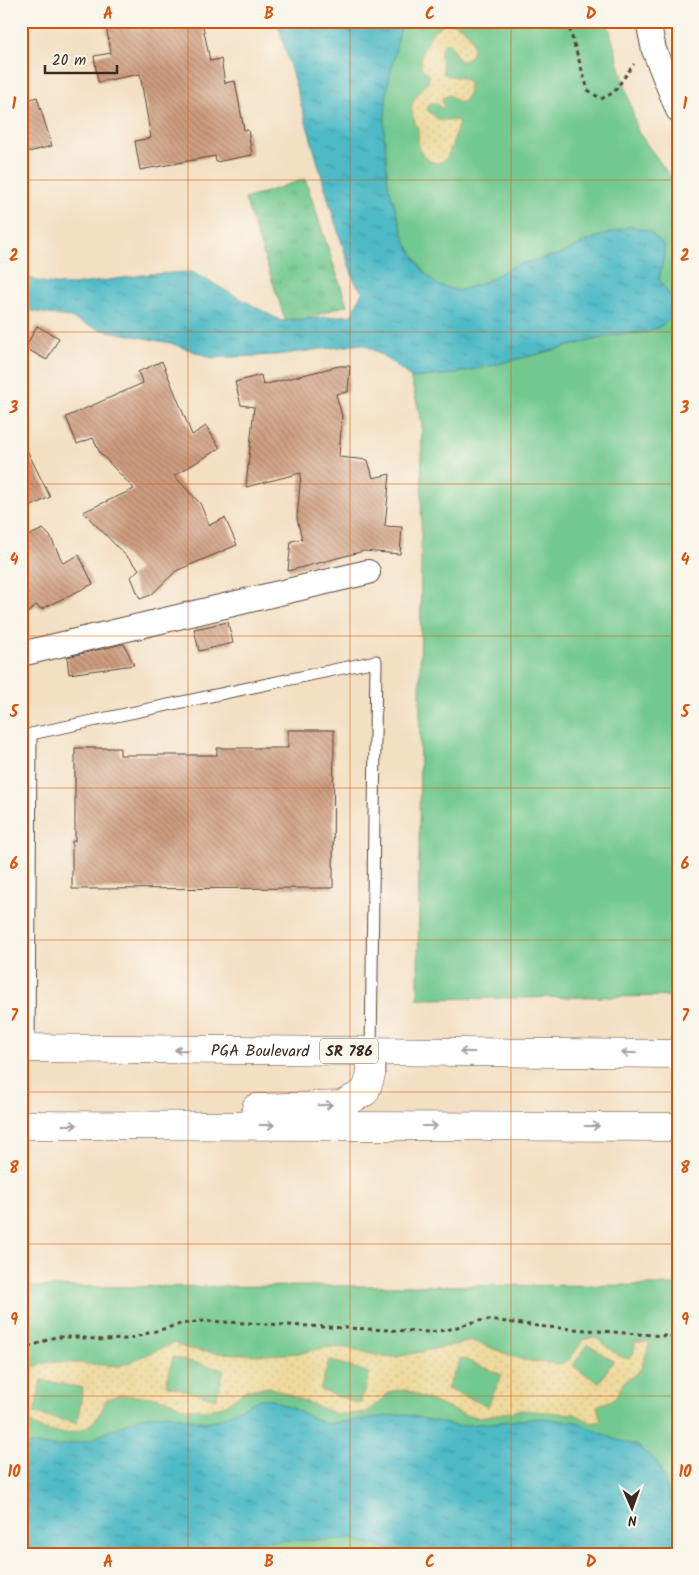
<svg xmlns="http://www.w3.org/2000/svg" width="699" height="1575" viewBox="0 0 699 1575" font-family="Kalam,sans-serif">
  <defs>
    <pattern id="sand-dots" width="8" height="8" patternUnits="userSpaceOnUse" patternTransform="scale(1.25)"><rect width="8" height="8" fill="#eeda9e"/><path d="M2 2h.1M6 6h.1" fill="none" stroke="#cdbb88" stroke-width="1.8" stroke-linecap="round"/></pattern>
    <pattern id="park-tufts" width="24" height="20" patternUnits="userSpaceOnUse" patternTransform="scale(1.25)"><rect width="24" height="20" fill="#72c98f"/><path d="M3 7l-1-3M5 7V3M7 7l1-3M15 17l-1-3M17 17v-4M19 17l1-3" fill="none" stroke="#5fa374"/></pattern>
    <pattern id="water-ripples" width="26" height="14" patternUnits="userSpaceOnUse" patternTransform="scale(1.25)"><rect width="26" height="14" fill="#4dbac6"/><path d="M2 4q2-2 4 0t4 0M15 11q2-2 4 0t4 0" fill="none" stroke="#4197a0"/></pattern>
    <pattern id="building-back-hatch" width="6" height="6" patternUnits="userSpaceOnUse" patternTransform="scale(1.25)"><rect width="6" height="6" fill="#ce9c7f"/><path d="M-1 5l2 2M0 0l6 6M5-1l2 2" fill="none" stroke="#a87f67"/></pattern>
  </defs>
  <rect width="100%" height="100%" fill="#fbf7ec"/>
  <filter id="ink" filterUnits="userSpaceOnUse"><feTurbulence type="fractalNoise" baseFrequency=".02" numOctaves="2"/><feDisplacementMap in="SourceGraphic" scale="10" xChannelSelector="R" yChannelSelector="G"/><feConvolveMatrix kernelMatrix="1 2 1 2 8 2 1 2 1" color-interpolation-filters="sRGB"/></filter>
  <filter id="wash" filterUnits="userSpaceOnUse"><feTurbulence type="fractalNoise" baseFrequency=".0096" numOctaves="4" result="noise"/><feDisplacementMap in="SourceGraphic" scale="20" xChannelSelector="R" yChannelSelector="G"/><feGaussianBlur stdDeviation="1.12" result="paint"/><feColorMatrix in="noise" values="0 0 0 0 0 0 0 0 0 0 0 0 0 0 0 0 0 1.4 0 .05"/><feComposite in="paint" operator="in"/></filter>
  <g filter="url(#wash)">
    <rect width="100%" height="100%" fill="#f3dfc2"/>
    <!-- green -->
    <path fill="#72c98f" stroke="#567a56" d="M 317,21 L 607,21 L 638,132 L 678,187 L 678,996 L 418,999 L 422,422 Z
      M 678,1285 L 678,1554 L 21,1554 L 21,1287 Z"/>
    <!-- sand -->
    <path fill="url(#sand-dots)" stroke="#94825e" fill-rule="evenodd" d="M 444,24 C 447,24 453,23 456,24 C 473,30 482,60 459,61 L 450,44 L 446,43 C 436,50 443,63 443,73 C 451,78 457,76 464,79 C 473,83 468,97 463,102 L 458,102 L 449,95 L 442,98 L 444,106 L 442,109 L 437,103 L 431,103 L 428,105 L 427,110 L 439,120 L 456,120 L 459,124 C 456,130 450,154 447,157 C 439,168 423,161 420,150 C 417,144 419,138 418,131 C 417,123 410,115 412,105 C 413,94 430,85 429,76 C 428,72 424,70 421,68 L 421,55 L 433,31 Z
      M 593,1337 C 606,1342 634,1379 635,1342 L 650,1342 L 642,1367 L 636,1374 L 625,1381 L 614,1399 L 597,1406 L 601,1421 L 592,1423 L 575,1414 L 521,1410 L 480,1417 L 464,1415 L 406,1390 L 391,1391 L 367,1412 L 352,1414 L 336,1414 L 270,1387 L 246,1390 L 225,1405 L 208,1410 L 186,1408 L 167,1400 L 155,1397 L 119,1395 L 106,1400 C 102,1411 96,1422 85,1428 C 67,1438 32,1432 21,1413 L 21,1376 L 33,1367 L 46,1363 L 59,1362 L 120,1366 L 174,1343 L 185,1348 L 215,1353 L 266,1355 L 301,1353 L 328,1347 L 348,1348 L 383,1357 L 396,1357 L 472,1341 L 523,1360 L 556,1364 L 563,1363 L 570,1359 L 583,1340 ZM 587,1344 L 613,1361 L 599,1383 L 573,1366 ZM 173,1357 L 224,1370 L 216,1399 L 166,1385 ZM 461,1358 L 502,1375 L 488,1406 L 447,1389 ZM 329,1360 L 370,1373 L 360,1404 L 320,1390 ZM 41,1380 L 83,1388 L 77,1423 L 34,1414 Z"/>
    <!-- park -->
    <path fill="url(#park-tufts)" stroke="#567a56" d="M 305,179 L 347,305 L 287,325 L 245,199 Z"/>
    <!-- water -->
    <path fill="url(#water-ripples)" stroke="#447272" d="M 277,21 L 402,21 L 387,90 L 384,130 L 388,184 L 406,243 L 424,272 L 438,285 L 458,291 L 483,283 L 516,265 L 561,254 L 589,240 L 630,226 L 649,231 L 664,245 L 664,256 L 659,279 L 674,303 L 672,316 L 663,325 L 648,332 L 614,335 L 498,364 L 453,374 L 411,378 C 397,365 380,353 363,344 L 276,355 L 212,358 L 170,343 L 98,329 L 68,317 L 26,310 L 21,308 L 21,274 L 37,281 L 54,284 L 73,285 L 151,274 L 192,272 L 281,321 L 352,315 L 362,292 L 354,280 L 334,219 Z
      M 260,1399 L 271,1399 L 326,1424 L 403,1414 L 457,1426 L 541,1418 L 577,1422 L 614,1439 L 638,1446 L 657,1462 L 678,1517 L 678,1554 L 407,1554 L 352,1539 L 253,1541 L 230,1554 L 21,1554 L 21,1444 L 57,1446 L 88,1441 L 139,1417 L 168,1414 L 204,1422 L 220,1419 Z"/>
    <g id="blocks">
      <!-- building -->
      <path fill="url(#building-back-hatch)" d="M 105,21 L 202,21 L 210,61 L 221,59 L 225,83 L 235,81 L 244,130 L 248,130 L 252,155 L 216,162 L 215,156 L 140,170 L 135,141 L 151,138 L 140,74 L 98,82 L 94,56 L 111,53 Z
        M 37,97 L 52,146 L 21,154 L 21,102 Z
        M 37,326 L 59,338 L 47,360 L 25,348 Z
        M 162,361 L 192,435 L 206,426 L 220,448 L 174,476 L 200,503 L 209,525 L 225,518 L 237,545 L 176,571 L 151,595 L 140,599 L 131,577 L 139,569 L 83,512 L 134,489 L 100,453 L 93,438 L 77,444 L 66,417 L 143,383 L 138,372 Z
        M 339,366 L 350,366 L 348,392 L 336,394 L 342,416 L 339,457 L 368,460 L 373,478 L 390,474 L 385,526 L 402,527 L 400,554 L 364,551 L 288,571 L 291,541 L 302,539 L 297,518 L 301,473 L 246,487 L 254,407 L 241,405 L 235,382 L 261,375 L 263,385 Z
        M 21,438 L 50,497 L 21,511 Z
        M 43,529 L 50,536 L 63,563 L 79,555 L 93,584 L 41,609 L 36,605 L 21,619 L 21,539 Z
        M 228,622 L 233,643 L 199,651 L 194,629 Z
        M 124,644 L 134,665 L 69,674 L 67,657 Z
        M 288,730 L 334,730 L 333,888 L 72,889 L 72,841 L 75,841 L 75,748 L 120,748 L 120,755 L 217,755 L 217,748 L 288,748 Z"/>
    </g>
  </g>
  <g filter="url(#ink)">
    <use href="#blocks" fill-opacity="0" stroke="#574537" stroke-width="1"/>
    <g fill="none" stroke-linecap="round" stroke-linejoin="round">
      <!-- lane casing -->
      <g stroke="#574537" stroke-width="13">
        <path id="lane" d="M 29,1048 L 31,734 L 376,661 L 371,1051"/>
      </g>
      <!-- street casing -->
      <g stroke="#574537" stroke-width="26">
        <path id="street" d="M 648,21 L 654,50 L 678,110
          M 21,654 L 368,572"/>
      </g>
      <!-- primary casing -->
      <g stroke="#574537" stroke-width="29">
        <g id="primary">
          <path id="s1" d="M 21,1048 L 678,1054"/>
          <path d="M 256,1108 L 341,1105 L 365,1092 L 371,1075 L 371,1051"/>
          <path d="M 21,1125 L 678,1127"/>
        </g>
      </g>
      <!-- path -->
      <path stroke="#574537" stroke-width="3" stroke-dasharray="4 4" stroke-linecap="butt" d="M 567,21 L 588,90 L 601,99 L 613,93 L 634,64
        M 21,1350 L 55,1337 L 77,1337 L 102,1340 L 127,1339 L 181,1324 L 205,1321 L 429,1332 L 447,1330 L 477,1321 L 489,1320 L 547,1327 L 678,1337"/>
      <!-- lane -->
      <use href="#lane" stroke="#fff" stroke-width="11"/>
      <!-- street -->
      <use href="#street" stroke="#fff" stroke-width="24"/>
      <!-- primary -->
      <use href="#primary" stroke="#fff" stroke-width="28"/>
    </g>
    <!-- one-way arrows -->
    <defs><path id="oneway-shaft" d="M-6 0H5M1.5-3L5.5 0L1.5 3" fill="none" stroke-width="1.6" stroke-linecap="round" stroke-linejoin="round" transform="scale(1.25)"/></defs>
    <g stroke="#a79f9a">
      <use href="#oneway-shaft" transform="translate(182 1050) rotate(-179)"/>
      <use href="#oneway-shaft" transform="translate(467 1052) rotate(-180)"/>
      <use href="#oneway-shaft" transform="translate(629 1053) rotate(-180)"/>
      <use href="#oneway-shaft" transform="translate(325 1105) rotate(-2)"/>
      <use href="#oneway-shaft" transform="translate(70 1125)"/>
      <use href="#oneway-shaft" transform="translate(267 1125)"/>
      <use href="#oneway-shaft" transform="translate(430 1126)"/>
      <use href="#oneway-shaft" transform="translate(592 1126)"/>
    </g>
  </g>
  <!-- grid -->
  <path fill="none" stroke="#d7540e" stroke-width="1" stroke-opacity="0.55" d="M 188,21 L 188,1554M 350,21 L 350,1554M 511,21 L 511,1554M 21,180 L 678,180M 21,332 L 678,332M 21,484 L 678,484M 21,636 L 678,636M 21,788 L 678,788M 21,940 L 678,940M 21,1092 L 678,1092M 21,1244 L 678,1244M 21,1396 L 678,1396"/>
  <g text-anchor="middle" stroke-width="4" stroke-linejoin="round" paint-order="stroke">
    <!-- shield labels -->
    <rect fill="#fbf7ec" stroke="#75685c" stroke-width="1" x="320" y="1038.5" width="58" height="25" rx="4"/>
    <g font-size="15" font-weight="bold" fill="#3b2a1e">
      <text x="349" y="1056">SR 786</text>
    </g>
    <!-- street labels -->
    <g font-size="16" fill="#3b2a1e" stroke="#fbf7ec">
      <text dy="6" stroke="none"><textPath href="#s1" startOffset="239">PGA Boulevard</textPath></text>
    </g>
  </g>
  <!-- margin -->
  <rect width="699" height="1575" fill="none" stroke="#fbf7ec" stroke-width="55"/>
  <!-- north arrow -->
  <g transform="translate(632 1508) rotate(178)" stroke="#fbf7ec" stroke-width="4" paint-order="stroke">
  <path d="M0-4L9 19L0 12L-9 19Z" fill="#3b2a1e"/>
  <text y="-8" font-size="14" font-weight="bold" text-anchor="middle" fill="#3b2a1e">N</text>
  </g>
  <!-- scale -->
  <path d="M45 65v8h72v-8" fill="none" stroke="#3b2a1e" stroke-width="2.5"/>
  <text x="52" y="65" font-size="15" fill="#3b2a1e" stroke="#fbf7ec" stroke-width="4" paint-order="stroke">20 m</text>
  <rect x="28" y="28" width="644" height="1520" fill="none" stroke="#d7540e" stroke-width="2"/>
  <g font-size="16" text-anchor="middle" font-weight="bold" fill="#d7540e">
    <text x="108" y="19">A</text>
    <text x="269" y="19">B</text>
    <text x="430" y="19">C</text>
    <text x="591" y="19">D</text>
    <text x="14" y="109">1</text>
    <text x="685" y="109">1</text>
    <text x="14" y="261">2</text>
    <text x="685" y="261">2</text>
    <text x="14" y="413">3</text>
    <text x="685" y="413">3</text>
    <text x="14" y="565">4</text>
    <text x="685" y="565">4</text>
    <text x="14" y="717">5</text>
    <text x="685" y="717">5</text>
    <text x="14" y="869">6</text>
    <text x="685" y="869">6</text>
    <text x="14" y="1021">7</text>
    <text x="685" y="1021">7</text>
    <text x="14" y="1173">8</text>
    <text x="685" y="1173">8</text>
    <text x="14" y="1325">9</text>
    <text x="685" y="1325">9</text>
    <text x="14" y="1477">10</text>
    <text x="685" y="1477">10</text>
    <text x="108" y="1567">A</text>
    <text x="269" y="1567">B</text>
    <text x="430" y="1567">C</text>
    <text x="591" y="1567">D</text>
  </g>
</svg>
